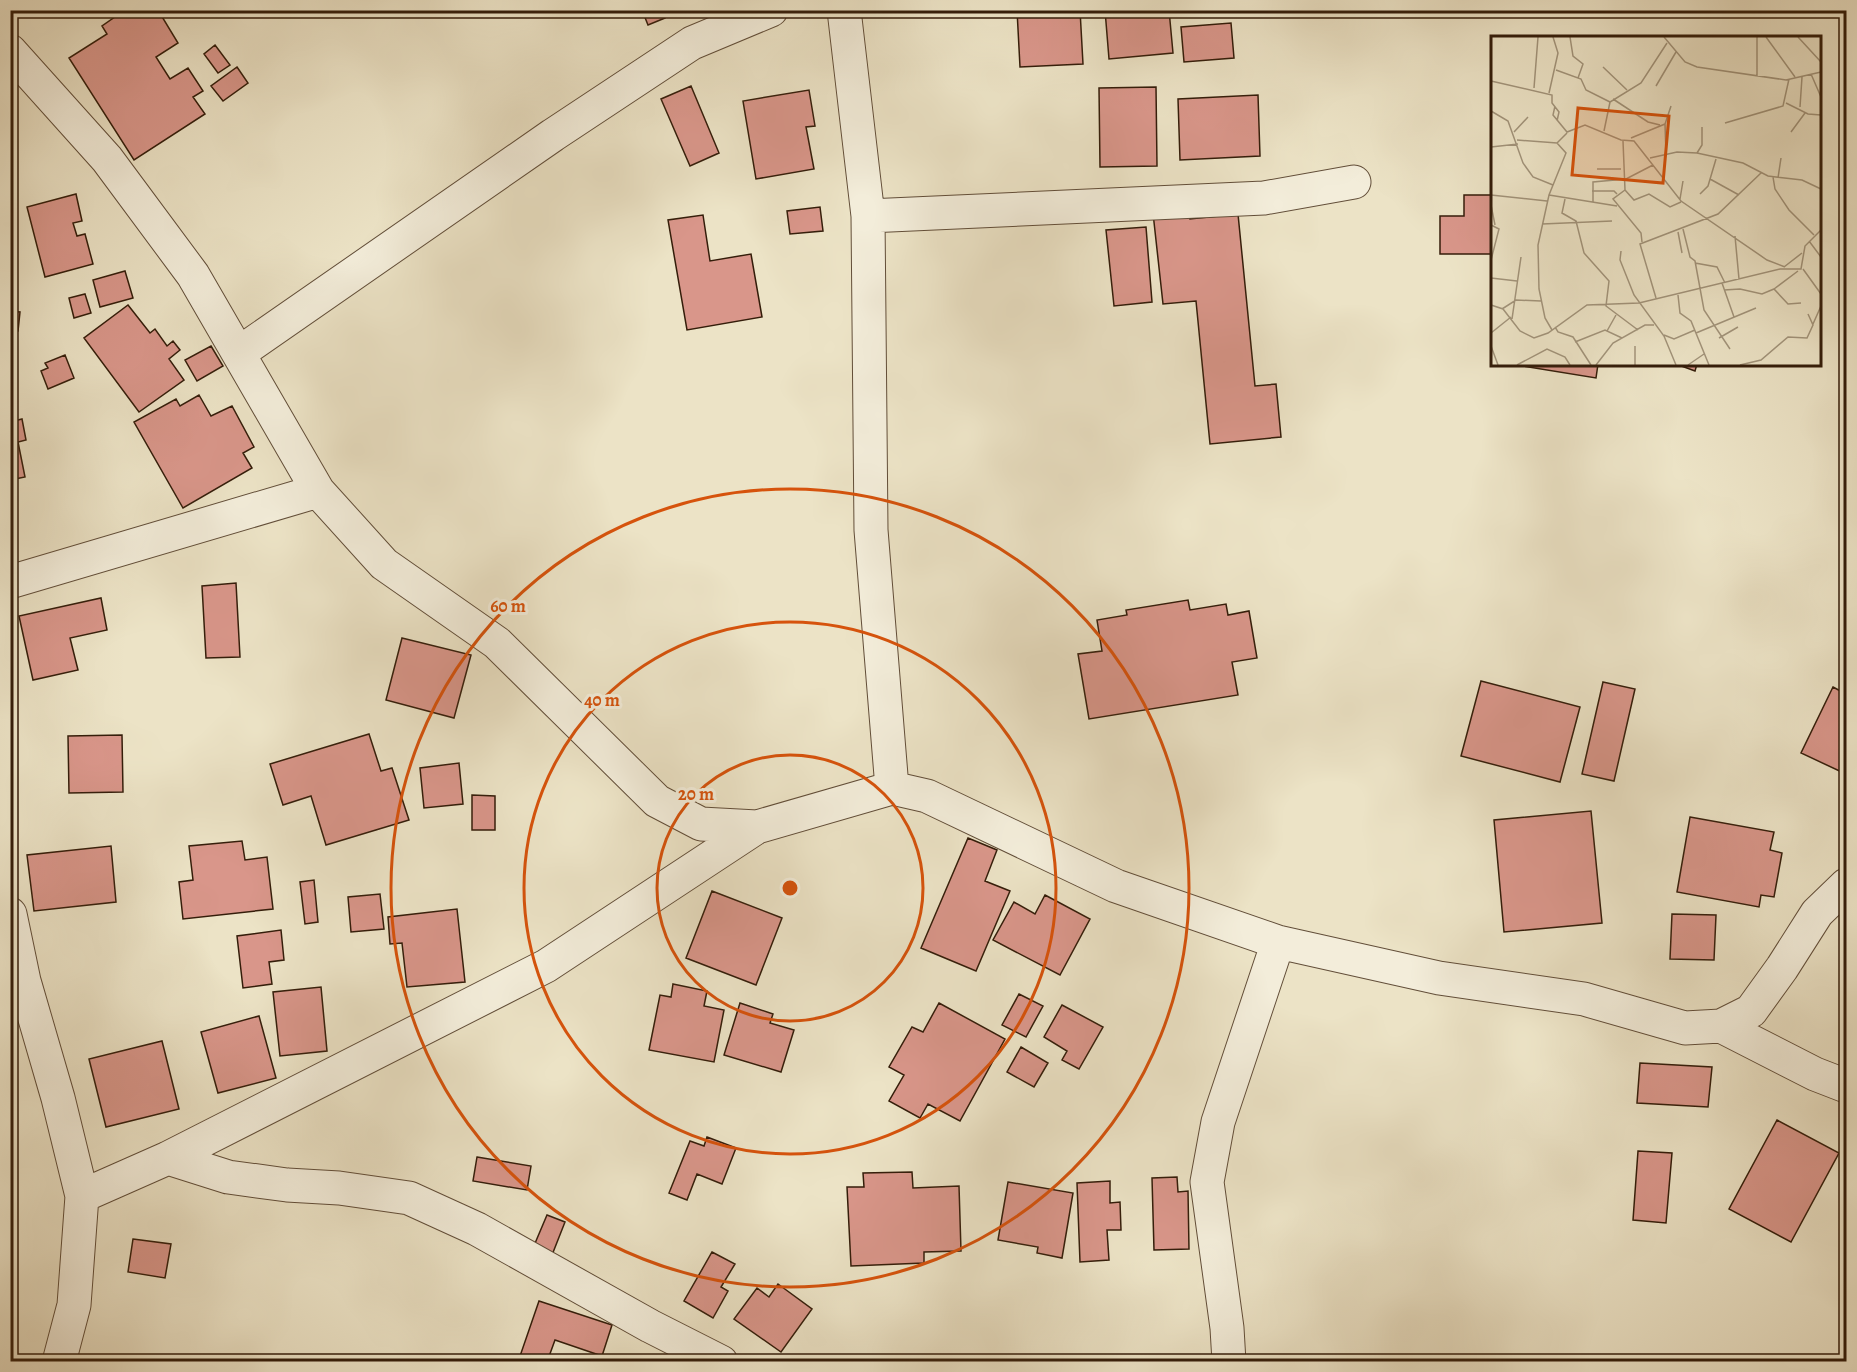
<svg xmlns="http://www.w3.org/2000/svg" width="1857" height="1372" viewBox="0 0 1857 1372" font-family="Alegreya,serif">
  <rect width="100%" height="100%" fill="#ece3c6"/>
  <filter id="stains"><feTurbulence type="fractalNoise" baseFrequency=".00333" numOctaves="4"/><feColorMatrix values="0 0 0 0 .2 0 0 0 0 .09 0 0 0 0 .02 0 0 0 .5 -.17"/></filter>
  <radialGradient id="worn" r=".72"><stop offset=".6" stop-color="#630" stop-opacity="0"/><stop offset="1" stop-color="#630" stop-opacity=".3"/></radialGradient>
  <!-- building -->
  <path fill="#d9968a" stroke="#341d0a" stroke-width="1.5" d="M 125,10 L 158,10 L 178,43 L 156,57 L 170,79 L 188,68 L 203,91 L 193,97 L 205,114 L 134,160 L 69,58 L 107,34 L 102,26 Z
    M 642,10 L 662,10 L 665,18 L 648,25 Z
    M 1017,10 L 1080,10 L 1083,64 L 1020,67 Z
    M 1105,10 L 1169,10 L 1173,53 L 1109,59 Z
    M 1221,10 L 1264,10 L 1264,12 L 1222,15 Z
    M 1231,23 L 1234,58 L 1184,62 L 1181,27 Z
    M 215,45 L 230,65 L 218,73 L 204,54 Z
    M 237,67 L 248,83 L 223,101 L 211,86 Z
    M 691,86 L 719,153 L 690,166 L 661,99 Z
    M 1156,87 L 1157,166 L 1100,167 L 1099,88 Z
    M 809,90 L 815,126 L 806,127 L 814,169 L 756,179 L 743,101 Z
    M 1258,95 L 1260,156 L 1180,160 L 1178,99 Z
    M 76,194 L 82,221 L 73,223 L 77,236 L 85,234 L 93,264 L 45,277 L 27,207 Z
    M 1464,195 L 1492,195 L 1492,254 L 1440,254 L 1440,216 L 1464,216 Z
    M 820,207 L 823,231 L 790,234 L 787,211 Z
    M 1189,210 L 1190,219 L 1238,214 L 1255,386 L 1276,384 L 1281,437 L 1210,444 L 1196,301 L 1163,304 L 1153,213 Z
    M 703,215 L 710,261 L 751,254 L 762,317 L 687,330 L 668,220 Z
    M 1146,227 L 1152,302 L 1114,306 L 1106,230 Z
    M 125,271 L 133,298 L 100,307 L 93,280 Z
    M 85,294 L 91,313 L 74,318 L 69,298 Z
    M 128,305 L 150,333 L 155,329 L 167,346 L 173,341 L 180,350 L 169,359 L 184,380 L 139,412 L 84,338 Z
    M 10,311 L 20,312 L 18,331 L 10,331 Z
    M 211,346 L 223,366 L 197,381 L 185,360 Z
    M 65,355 L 74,378 L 48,389 L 41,371 L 48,368 L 45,363 Z
    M 1511,364 L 1598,364 L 1596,378 Z
    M 1676,364 L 1697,364 L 1695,371 Z
    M 199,395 L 211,416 L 232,406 L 254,447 L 243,453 L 252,468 L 183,508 L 134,422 L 176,399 L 180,406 Z
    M 22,419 L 26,440 L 18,442 L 25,477 L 10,480 L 10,422 Z
    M 236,583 L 240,657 L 206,658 L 202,586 Z
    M 101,598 L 107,630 L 70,638 L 78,670 L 33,680 L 19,616 Z
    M 1188,600 L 1190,610 L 1226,604 L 1228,615 L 1249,611 L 1257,658 L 1232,662 L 1238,695 L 1089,719 L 1078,654 L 1102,651 L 1097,620 L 1127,615 L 1126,610 Z
    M 402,638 L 471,655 L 454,718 L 386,700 Z
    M 1481,681 L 1580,707 L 1560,782 L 1461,756 Z
    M 1603,682 L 1635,689 L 1614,781 L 1582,774 Z
    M 1833,687 L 1846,694 L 1846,774 L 1801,753 Z
    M 369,734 L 381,771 L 392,768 L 409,820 L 326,845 L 311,796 L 283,805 L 270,764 Z
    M 122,735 L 123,792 L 69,793 L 68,736 Z
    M 459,763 L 463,804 L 424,808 L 420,768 Z
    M 472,795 L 495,796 L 495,830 L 472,830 Z
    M 1591,811 L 1602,923 L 1504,932 L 1494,820 Z
    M 1690,817 L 1774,832 L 1770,850 L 1782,853 L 1774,897 L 1761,895 L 1759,907 L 1677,892 Z
    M 968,838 L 997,850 L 985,881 L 1010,891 L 976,971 L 921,948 Z
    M 242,841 L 245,860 L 267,857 L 273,909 L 183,919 L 179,882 L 193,880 L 189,846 Z
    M 111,846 L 116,902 L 34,911 L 27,855 Z
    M 314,880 L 318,922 L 305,924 L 300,882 Z
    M 712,891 L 782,918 L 756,985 L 686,958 Z
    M 380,894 L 384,929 L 351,932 L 348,897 Z
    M 1045,895 L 1090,919 L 1060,975 L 993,940 L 1014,902 L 1035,914 Z
    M 457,909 L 465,982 L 407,987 L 402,943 L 390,944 L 388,917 Z
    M 1672,914 L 1716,915 L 1714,960 L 1670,959 Z
    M 281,930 L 284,960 L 269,962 L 272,984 L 243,988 L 237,936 Z
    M 673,984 L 707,991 L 704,1006 L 724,1010 L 714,1062 L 649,1050 L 660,995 L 671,997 Z
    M 321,987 L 327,1051 L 280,1056 L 273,992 Z
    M 1019,994 L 1043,1006 L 1026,1037 L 1002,1025 Z
    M 740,1003 L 773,1014 L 770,1023 L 794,1030 L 781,1072 L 724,1055 Z
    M 939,1003 L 1005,1039 L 960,1121 L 928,1104 L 920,1118 L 889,1101 L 904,1075 L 889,1067 L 912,1027 L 923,1032 Z
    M 1062,1005 L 1103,1027 L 1079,1069 L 1062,1060 L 1067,1051 L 1044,1037 Z
    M 259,1016 L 276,1078 L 218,1093 L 201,1032 Z
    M 162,1041 L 179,1109 L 106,1127 L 89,1059 Z
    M 1021,1047 L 1048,1063 L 1034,1087 L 1007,1072 Z
    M 1640,1063 L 1712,1067 L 1708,1107 L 1637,1103 Z
    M 1777,1120 L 1839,1153 L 1791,1242 L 1729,1209 Z
    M 707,1137 L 736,1148 L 722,1184 L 697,1174 L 687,1200 L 669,1193 L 690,1141 L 704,1146 Z
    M 1638,1151 L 1672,1153 L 1666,1223 L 1633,1220 Z
    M 477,1157 L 531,1166 L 527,1190 L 473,1181 Z
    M 912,1172 L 913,1188 L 959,1186 L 961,1251 L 924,1252 L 924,1263 L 851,1266 L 847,1187 L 864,1187 L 863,1173 Z
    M 1177,1177 L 1178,1192 L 1188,1191 L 1189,1249 L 1154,1250 L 1152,1178 Z
    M 1110,1181 L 1110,1203 L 1120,1202 L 1121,1230 L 1107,1230 L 1109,1260 L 1080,1262 L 1077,1183 Z
    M 1008,1182 L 1073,1193 L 1062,1258 L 1037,1253 L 1038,1247 L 998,1240 Z
    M 547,1215 L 565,1222 L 552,1255 L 533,1248 Z
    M 133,1239 L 171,1244 L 165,1278 L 128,1272 Z
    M 712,1252 L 735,1264 L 721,1287 L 728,1291 L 713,1318 L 684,1301 Z
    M 778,1284 L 812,1309 L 781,1352 L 734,1319 L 757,1288 L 769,1297 Z
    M 539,1301 L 612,1325 L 602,1356 L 555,1340 L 547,1362 L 526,1362 L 519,1359 Z"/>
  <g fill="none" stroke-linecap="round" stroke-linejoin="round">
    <!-- street casing -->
    <g stroke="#624e39" stroke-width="35">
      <path id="street" d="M 844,10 L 868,216 L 871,530 L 892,788
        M 10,51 L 107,159 L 193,275 L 318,491 L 384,564 L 497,643 L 657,801 L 701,824 L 757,827 L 892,788 L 927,796 L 1116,886 L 1278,942 L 1439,978 L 1584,999 L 1685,1028 L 1721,1026 L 1751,1011 L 1782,968 L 1817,913 L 1846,885
        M 868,216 L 1264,198 L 1354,182
        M 239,353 L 553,135 L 692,43 L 771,10
        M 10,582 L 318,491
        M 10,914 L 24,981 L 58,1098 L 82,1196 L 74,1305 L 59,1362
        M 1721,1026 L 1815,1074 L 1846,1086
        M 168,1158 L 228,1177 L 287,1185 L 339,1188 L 409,1198 L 477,1229 L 650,1326 L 721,1362
        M 82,1196 L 168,1158 L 546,966 L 757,827
        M 1229,1362 L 1227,1328 L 1207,1182 L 1218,1122 L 1278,942"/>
    </g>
    <!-- street -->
    <use href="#street" stroke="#f3edda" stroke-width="33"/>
  </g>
  <!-- distance rings -->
  <g fill="none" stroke="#d6530c" stroke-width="3">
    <circle cx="790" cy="888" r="133"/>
    <circle cx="790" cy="888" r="266"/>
    <circle cx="790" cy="888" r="399"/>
  </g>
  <!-- overview -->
  <g transform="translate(1491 36)">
    <rect width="330" height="330" fill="#ece3c6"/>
    <path fill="none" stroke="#a2947b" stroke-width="1.5" d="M 79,1 L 82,20 L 92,28 L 87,42M 173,1 L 194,26 L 206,31 L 295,44 L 330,36M 266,1 L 266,40M 275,1 L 304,41M 307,1 L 330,26M 112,31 L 136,54M 65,34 L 90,43 L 95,54 L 119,66M 320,38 L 330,61M 0,45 L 61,59 L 61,67 L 68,76 L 66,85M 165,50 L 185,16M 43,52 L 47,1M 58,57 L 67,17 L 62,1M 122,63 L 157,86 L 169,89M 295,67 L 317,78 L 330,79M 64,70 L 62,79 L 76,96 L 94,89 L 130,104 L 143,105 L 190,165 L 276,224 L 294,231M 309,71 L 311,41M 0,75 L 17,85 L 32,127 L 42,141 L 62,149M 234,87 L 292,70 L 298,43M 113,95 L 119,66 L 150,47 L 176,7M 23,96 L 37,81M 300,96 L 314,77M 140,102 L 174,88M 26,104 L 66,107 L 76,97M 132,105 L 134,154 L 122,163 L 150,197 L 151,206M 0,111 L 27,108M 206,117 L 211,109 L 211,91M 175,118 L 174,88 L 180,70M 159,122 L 186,116 L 206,117 L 252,127 L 277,140 L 311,144 L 330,153M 106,133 L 130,133M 282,141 L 284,153 L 298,174 L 323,199M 287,142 L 290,122M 219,143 L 248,159M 134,154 L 143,164 L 158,158 L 179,171 L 190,166M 101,155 L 123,155 L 126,158M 209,158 L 217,150 L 225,123M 0,159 L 56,165M 58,159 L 126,170M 74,163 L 71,177 L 85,185 L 93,217 L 118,245 L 115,270 L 147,294M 189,163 L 192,145M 102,166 L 102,146 L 135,143 L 162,129M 0,169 L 4,189M 51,188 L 121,185M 0,189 L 8,193 L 0,224M 192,193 L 199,221 L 204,225 L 213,274 L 239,313M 187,196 L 191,217M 244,200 L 248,243M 318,205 L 330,221M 130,215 L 129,224 L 143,259 L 173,300 L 185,329M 204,227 L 226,231 L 234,247M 293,231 L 311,217M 312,233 L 330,258M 0,242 L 26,245M 231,247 L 243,281M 283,253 L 307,235M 233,254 L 249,253 L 271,258 L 283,253 L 297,268 L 310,267M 187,259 L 189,277 L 200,285 L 218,329M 165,262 L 149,208 L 227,178 L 270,137M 0,269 L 12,273 L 29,295 L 43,302 L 57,297 L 96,269 L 148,267 L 289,233 L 310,233 L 314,210 L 330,194M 11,273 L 25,264 L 50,265M 21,283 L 30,221M 322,288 L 330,270M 64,291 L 67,296 L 82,301 L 100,329M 61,294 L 54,282 L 48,253 L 47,209 L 58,159 L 75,117 L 66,107M 116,295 L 125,279M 0,297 L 20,281M 205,297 L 265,272M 173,299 L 183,303 L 204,294M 228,302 L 247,291M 84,306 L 114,294 L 131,302M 0,310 L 7,329M 26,329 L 56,313 L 74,321 L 79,329M 105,329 L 122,307 L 154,289 L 163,289M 144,329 L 144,310M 197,329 L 213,318M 249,329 L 270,324 L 297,301 L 316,302 L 322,289 L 317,278"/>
    <path fill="#d6530c" fill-opacity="0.15" stroke="#d6530c" stroke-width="3" d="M 87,72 L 178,80 L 172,147 L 81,139 Z"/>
    <rect width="330" height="330" fill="none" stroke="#341d0a" stroke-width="3"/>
  </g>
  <circle cx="790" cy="888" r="9" fill="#d6530c" stroke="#f3edda" stroke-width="3"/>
  <g font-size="18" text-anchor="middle" font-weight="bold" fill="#d6530c" stroke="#f3edda" stroke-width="6" stroke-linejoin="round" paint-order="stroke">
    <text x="508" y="612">60 m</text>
    <text x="602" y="706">40 m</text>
    <text x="696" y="800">20 m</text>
  </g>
  <!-- margin -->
  <rect width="1857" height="1372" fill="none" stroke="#ece3c6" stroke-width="36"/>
  <rect x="12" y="12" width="1833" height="1348" fill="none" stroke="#341d0a" stroke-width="3"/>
  <rect x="18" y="18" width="1821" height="1336" fill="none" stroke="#341d0a" stroke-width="1.5"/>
  <rect width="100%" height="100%" filter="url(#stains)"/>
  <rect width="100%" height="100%" fill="url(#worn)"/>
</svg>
